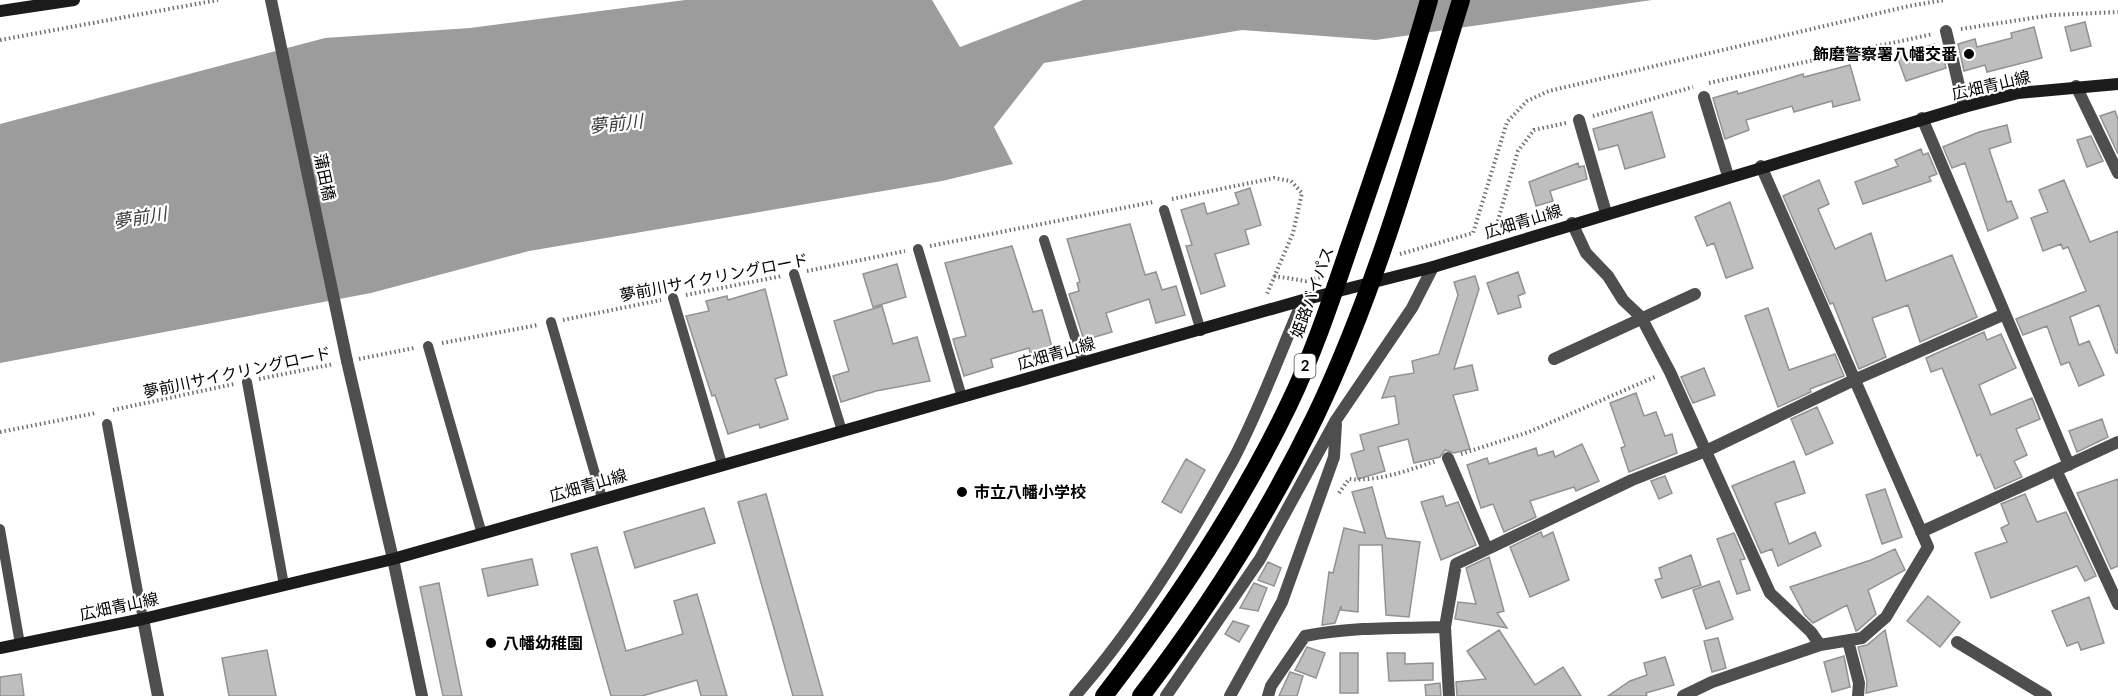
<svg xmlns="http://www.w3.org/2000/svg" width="2118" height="696" viewBox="0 0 2118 696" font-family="Lato,'Noto Sans JP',sans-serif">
  <rect width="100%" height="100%" fill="#fff"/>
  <!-- water -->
  <path fill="#9c9c9c" d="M 685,0 L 932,0 L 960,47 L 1083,0 L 1652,0 L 1376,40 L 1242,30 L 1044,63 L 994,127 L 1013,164 L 942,181 L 529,251 L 371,293 L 0,363 L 0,124 L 325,38 L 470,28 Z"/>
  <!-- building -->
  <path fill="#bebebe" stroke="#929292" stroke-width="1.5" d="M 2085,22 L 2091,46 L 2071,51 L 2065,27 Z
    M 2034,27 L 2042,58 L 1987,72 L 1985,65 L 1964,71 L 1958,44 L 1975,39 L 1977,47 L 2012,38 L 2011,33 Z
    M 1934,44 L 1936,50 L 1942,49 L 1946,68 L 1906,81 L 1897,56 Z
    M 1850,65 L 1860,100 L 1833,107 L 1832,101 L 1794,112 L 1792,106 L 1746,120 L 1749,130 L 1725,139 L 1713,98 L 1737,91 L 1738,94 L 1803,74 L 1804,77 Z
    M 2115,111 L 2118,119 L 2118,154 L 2100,116 Z
    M 1652,112 L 1665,157 L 1625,169 L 1618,145 L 1599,150 L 1593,129 Z
    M 2007,125 L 2011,142 L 1989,149 L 2007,202 L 2011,201 L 2018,218 L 1988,231 L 1965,163 L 1952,168 L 1943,147 L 1979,132 Z
    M 2091,136 L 2103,161 L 2087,167 L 2077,140 Z
    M 1921,149 L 1923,155 L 1928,153 L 1937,174 L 1929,177 L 1931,181 L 1863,204 L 1855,182 L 1898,166 L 1895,160 Z
    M 1578,163 L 1579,167 L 1584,166 L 1587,179 L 1550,191 L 1553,201 L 1536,206 L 1529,182 Z
    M 1819,180 L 1829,204 L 1818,209 L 1835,249 L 1871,233 L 1886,281 L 1952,255 L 1977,317 L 1920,342 L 1908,305 L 1872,318 L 1886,357 L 1859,369 L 1833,303 L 1830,304 L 1783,196 Z
    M 2064,180 L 2090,242 L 2118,231 L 2118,353 L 2116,353 L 2099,305 L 2070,317 L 2079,345 L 2089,341 L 2104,375 L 2079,386 L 2069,362 L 2061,365 L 2047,326 L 2023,335 L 2016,319 L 2086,291 L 2068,247 L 2063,249 L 2061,244 L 2043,251 L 2031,218 L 2048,212 L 2039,190 Z
    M 1250,188 L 1261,225 L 1245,230 L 1249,244 L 1215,254 L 1225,286 L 1201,294 L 1186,246 L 1192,245 L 1181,210 L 1204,203 L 1207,214 L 1239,204 L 1235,193 Z
    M 1730,202 L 1753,268 L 1726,278 L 1714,243 L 1707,246 L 1695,217 Z
    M 1130,224 L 1145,275 L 1156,272 L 1162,290 L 1176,286 L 1185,315 L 1156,323 L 1149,299 L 1106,313 L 1112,332 L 1084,340 L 1069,294 L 1079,291 L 1077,283 L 1080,282 L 1067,239 Z
    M 1012,246 L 1033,312 L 1042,310 L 1052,347 L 1030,353 L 1029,348 L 991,359 L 993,367 L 964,376 L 953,339 L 966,336 L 945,263 Z
    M 897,264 L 906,297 L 873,307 L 863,274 Z
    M 1518,272 L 1525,293 L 1518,296 L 1521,307 L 1498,314 L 1487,283 Z
    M 1475,276 L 1479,289 L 1454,369 L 1472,365 L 1478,390 L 1453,395 L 1470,449 L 1454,453 L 1445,450 L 1440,457 L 1414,463 L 1408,439 L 1378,447 L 1385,471 L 1358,479 L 1351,454 L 1364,450 L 1360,435 L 1399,424 L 1395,396 L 1382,398 L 1390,377 L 1414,373 L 1412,361 L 1439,354 L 1458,295 L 1454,282 Z
    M 765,289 L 787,375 L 775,379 L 788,419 L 760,428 L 759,424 L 728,434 L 715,395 L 712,396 L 686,316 L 709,311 L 706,301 L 727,296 L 728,300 Z
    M 882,306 L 893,344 L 917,337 L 930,381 L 876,391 L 841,402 L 833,376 L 849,371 L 834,321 Z
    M 1768,308 L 1789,370 L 1835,354 L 1844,376 L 1810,389 L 1811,392 L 1778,407 L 1745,316 Z
    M 1984,332 L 1987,340 L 2001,334 L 2016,368 L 1979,385 L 1991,415 L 2032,398 L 2040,419 L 2016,429 L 2027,455 L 2014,461 L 2022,477 L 1995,489 L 1980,454 L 1977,456 L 1942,368 L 1931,372 L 1926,358 Z
    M 1704,368 L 1715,395 L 1693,403 L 1681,377 Z
    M 1636,393 L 1644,416 L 1656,412 L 1665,436 L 1672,434 L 1677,453 L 1629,472 L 1621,448 L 1625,446 L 1610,403 Z
    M 1817,407 L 1833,443 L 1806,455 L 1791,419 Z
    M 2102,419 L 2108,437 L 2077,452 L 2069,431 Z
    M 1582,444 L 1599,481 L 1576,491 L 1574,487 L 1530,501 L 1536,517 L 1504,532 L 1493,504 L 1481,508 L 1467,465 L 1487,458 L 1489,464 L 1536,448 L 1538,456 L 1553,451 L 1555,457 Z
    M 1186,459 L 1205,470 L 1181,513 L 1162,502 Z
    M 1794,461 L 1805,493 L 1775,503 L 1789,544 L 1815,532 L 1821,546 L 1778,566 L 1772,549 L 1761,553 L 1732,486 Z
    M 1665,476 L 1672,493 L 1659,499 L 1651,481 Z
    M 2118,479 L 2118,566 L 2111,569 L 2077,493 Z
    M 1372,487 L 1386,538 L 1420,542 L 1409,617 L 1386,615 L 1382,545 L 1359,545 L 1358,612 L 1341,610 L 1341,606 L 1335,623 L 1322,625 L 1329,572 L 1333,573 L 1344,528 L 1365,533 L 1352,492 Z
    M 1885,489 L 1902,537 L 1882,544 L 1866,495 Z
    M 766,494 L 823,696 L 793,696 L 779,646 L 738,502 Z
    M 2025,494 L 2037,522 L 2066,512 L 2096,576 L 2085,581 L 2077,566 L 1991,598 L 1975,553 L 2007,542 L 2001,528 L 2009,524 L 2001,504 Z
    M 1443,496 L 1446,506 L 1458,502 L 1476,545 L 1441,560 L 1421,502 Z
    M 704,508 L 715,543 L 635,568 L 624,532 Z
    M 1541,532 L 1543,537 L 1553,532 L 1569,580 L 1530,597 L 1510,547 Z
    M 1734,533 L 1745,559 L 1740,560 L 1750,590 L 1737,594 L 1717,539 Z
    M 597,547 L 626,651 L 683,634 L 674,601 L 697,594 L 727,696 L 701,696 L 697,680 L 642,696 L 611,696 L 571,554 Z
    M 1895,549 L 1905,570 L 1868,590 L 1876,614 L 1858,630 L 1856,631 L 1847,605 L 1813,623 L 1805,615 L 1790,587 L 1871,560 Z
    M 1691,555 L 1701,585 L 1662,598 L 1655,580 L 1662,578 L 1659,568 Z
    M 1489,557 L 1504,611 L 1497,613 L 1507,628 L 1455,619 L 1458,602 L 1476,604 L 1466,568 Z
    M 532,559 L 538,585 L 488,596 L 482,569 Z
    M 1268,562 L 1281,568 L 1274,586 L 1258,580 Z
    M 1719,581 L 1733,619 L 1706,629 L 1693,590 Z
    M 439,583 L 462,696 L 443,696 L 420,587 Z
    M 1254,583 L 1267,588 L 1258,611 L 1240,608 Z
    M 1928,596 L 1960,622 L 1940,647 L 1907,621 Z
    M 2089,597 L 2104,643 L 2081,650 L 2078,642 L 2067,646 L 2052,611 Z
    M 1233,621 L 1249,626 L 1239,642 L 1225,634 Z
    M 1499,630 L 1535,685 L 1563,667 L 1581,696 L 1457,696 L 1456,682 L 1486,679 L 1467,651 Z
    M 1885,630 L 1897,686 L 1866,693 L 1867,681 L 1858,647 L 1867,645 Z
    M 1718,638 L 1726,668 L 1712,672 L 1704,641 Z
    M 1307,647 L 1325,653 L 1316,678 L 1295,670 Z
    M 267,650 L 276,696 L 229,696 L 222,658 Z
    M 1340,653 L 1358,653 L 1358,693 L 1340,693 Z
    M 1387,653 L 1405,653 L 1405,664 L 1433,663 L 1433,680 L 1389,681 Z
    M 1844,656 L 1850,687 L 1832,692 L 1824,662 Z
    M 1665,657 L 1674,685 L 1646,693 L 1647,696 L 1608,696 L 1630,681 L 1647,675 L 1644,663 Z
    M 1290,672 L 1303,676 L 1297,696 L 1279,696 Z
    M 21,674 L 24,696 L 0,696 L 0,677 Z
    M 1440,683 L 1441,696 L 1426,696 L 1425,685 Z"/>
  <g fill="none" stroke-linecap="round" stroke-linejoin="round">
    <!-- path -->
    <path stroke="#707070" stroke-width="4" stroke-dasharray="1.5 3" stroke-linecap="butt" d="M 1961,29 L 2052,15 L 2118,12
      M 0,40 L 218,0
      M 1709,83 L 1933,34
      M 1593,116 L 1693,87
      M 1172,199 L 1274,178 L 1291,181 L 1302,193 L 1293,233 L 1267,294
      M 1494,234 L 1518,151 L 1534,130 L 1566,123
      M 930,246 L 1153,202
      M 1400,254 L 1473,233 L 1507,122 L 1527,101 L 1549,91 L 1909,6 L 1945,0
      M 807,271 L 905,251
      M 1274,276 L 1306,281 L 1321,277
      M 686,295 L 782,276
      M 563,320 L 661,300
      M 442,343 L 538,325
      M 359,359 L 414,348
      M 259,379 L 334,364
      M 113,410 L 234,384
      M 0,432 L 96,413
      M 1461,454 L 1529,432 L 1657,376
      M 1339,493 L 1349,479 C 1378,482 1409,470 1436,461"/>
    <!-- service -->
    <path stroke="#4e4e4e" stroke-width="10" d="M 1164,210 L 1201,331
      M 1044,240 L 1083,363
      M 918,249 L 962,397
      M 794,274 L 842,431
      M 673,298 L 722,464
      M 551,322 L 602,498
      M 428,346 L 482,534
      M 247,382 L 284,585
      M 107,424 L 143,619
      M 0,529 L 20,644"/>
    <!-- minor -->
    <path stroke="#4e4e4e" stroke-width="12" d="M 271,0 L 347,361
      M 1946,31 L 1964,107
      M 2076,86 L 2118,173
      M 1704,97 L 1728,176
      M 1922,118 L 2069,465
      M 1579,120 L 1606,213
      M 1572,223 L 1586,253 L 1608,276 L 1623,300 L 1641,317 L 1670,372 L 1770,593 L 1811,632 L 1820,645
      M 1554,359 L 1695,294
      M 1448,458 L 1487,549
      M 2057,472 L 2118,604
      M 1921,532 L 2118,442
      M 393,559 L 422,696
      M 143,619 L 158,696
      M 1848,641 L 1859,683 L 1858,696
      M 1957,642 L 2046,696
      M 1075,696 C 1135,628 1189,540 1233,460 C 1260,409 1280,353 1303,300
      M 1166,696 L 1260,559 L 1336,420 L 1412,308 L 1433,267
      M 1230,696 L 1282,602 L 1334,457 L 1336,424
      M 1268,696 L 1271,686 L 1305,636 C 1350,627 1399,628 1445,627
      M 1449,696 L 1445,627 L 1456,564 L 1632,480 L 1706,451 L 1854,380 L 2005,314
      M 1683,696 L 1712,682 L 1820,645 L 1862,638 L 1886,617 L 1928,547 L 1761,166"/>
    <!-- tertiary -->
    <path stroke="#4e4e4e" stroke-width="12" d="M 347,361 L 393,559"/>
    <!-- secondary -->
    <path stroke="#1b1b1b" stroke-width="12" d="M 0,11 L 74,0
      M 0,648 L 143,619 L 393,559 L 1303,300 L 1433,267 L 1964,107 L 2018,93 L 2118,84"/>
    <!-- motorway -->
    <path stroke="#000" stroke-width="18" d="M 1104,696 C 1174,605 1239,508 1289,404 C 1316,348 1335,288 1355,230 C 1381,154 1407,78 1429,0
      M 1141,696 C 1208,609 1268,514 1316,415 C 1379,283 1418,139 1461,0"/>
  </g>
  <!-- markers -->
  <g fill="#000" stroke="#fff" stroke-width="2">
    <circle cx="1969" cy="54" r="6"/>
    <circle cx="962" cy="492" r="6"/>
    <circle cx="491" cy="643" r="6"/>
  </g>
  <g text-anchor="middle" stroke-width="4.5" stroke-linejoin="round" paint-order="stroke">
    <!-- shield labels -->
    <rect fill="#fff" stroke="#4c4c4c" stroke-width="1.5" x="1294.5" y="354" width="21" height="24" rx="4.5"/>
    <g font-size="15" font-weight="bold" fill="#000">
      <text x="1305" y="371">2</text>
    </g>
    <!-- poi labels -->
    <g font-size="16" font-weight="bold" fill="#000" stroke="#fff" text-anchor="start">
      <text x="1957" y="60" text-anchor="end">飾磨警察署八幡交番</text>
      <text x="974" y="498">市立八幡小学校</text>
      <text x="503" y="649">八幡幼稚園</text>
    </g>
    <!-- street labels -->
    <g font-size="16" fill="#000" stroke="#fff">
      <text transform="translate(1991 85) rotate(-13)" y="6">広畑青山線</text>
      <text transform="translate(325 177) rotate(78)" y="6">蒲田橋</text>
      <text transform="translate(1523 221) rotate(-17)" y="6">広畑青山線</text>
      <text transform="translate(714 277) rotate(-11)" y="6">夢前川サイクリングロード</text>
      <text transform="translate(1312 292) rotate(-70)" y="6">姫路バイパス</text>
      <text transform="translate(1056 353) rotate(-16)" y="6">広畑青山線</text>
      <text transform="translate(237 372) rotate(-12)" y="6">夢前川サイクリングロード</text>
      <text transform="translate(588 485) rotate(-16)" y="6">広畑青山線</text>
      <text transform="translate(119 606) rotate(-12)" y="6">広畑青山線</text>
    </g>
    <!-- water labels -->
    <g font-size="18" font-style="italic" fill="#3d3d3d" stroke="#fff">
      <text transform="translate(616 124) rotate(-6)" y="6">夢前川</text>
      <text transform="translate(140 218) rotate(-9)" y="6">夢前川</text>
    </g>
  </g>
</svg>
